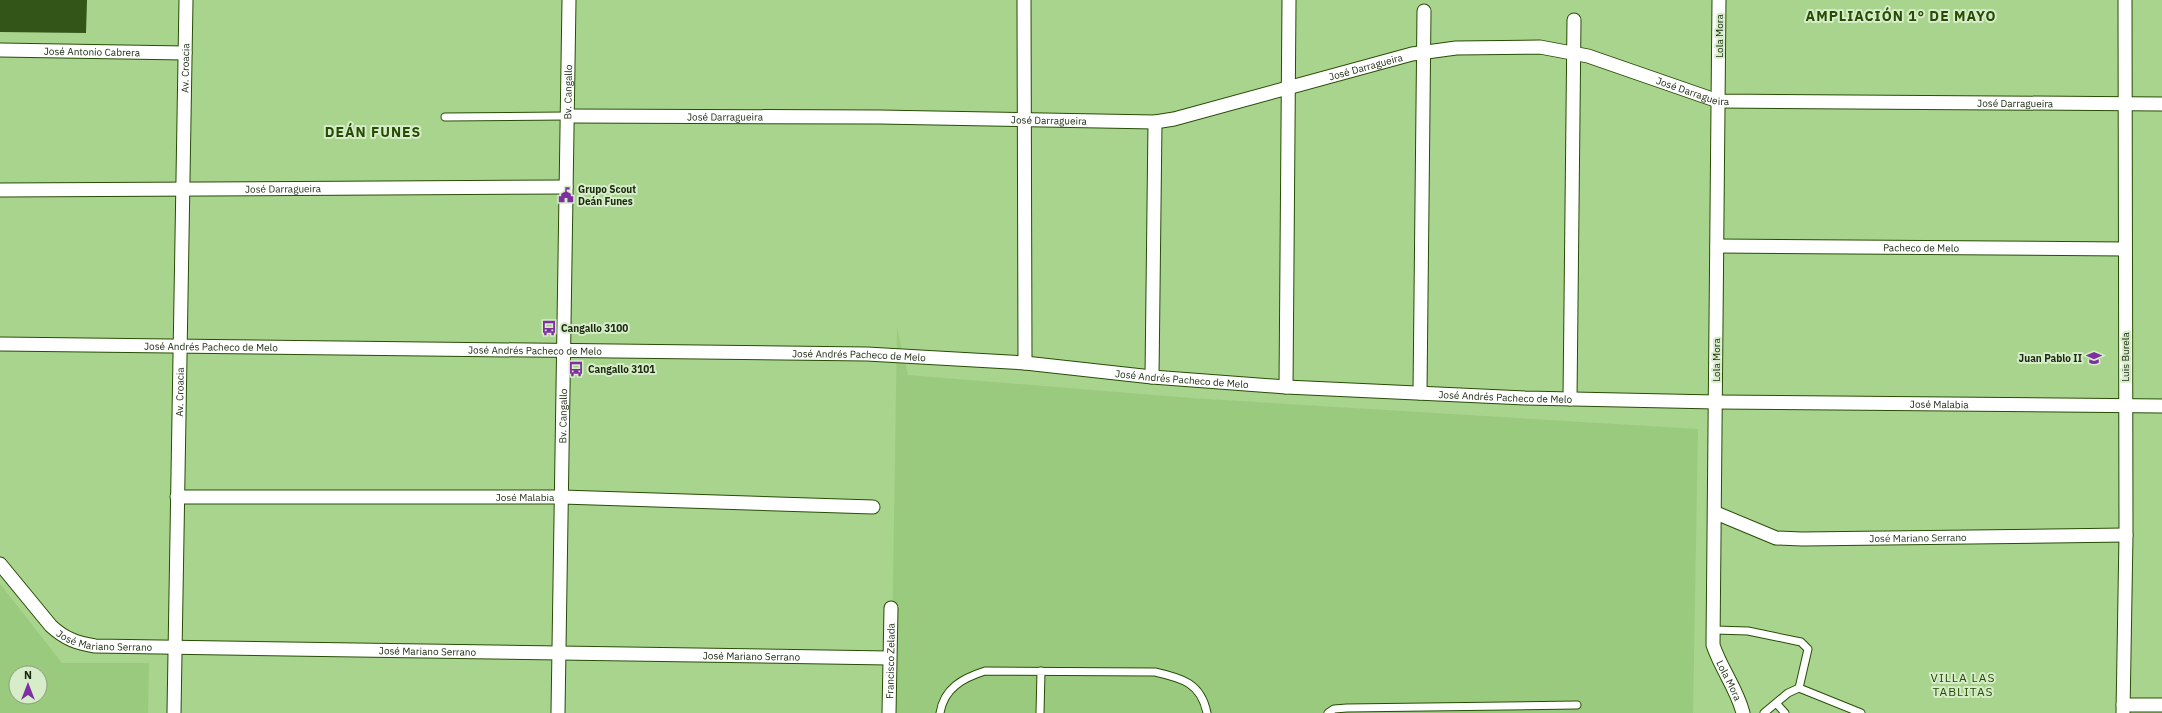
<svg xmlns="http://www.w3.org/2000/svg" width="2162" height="713" viewBox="0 0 2162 713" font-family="'IBM Plex Sans',sans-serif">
  <rect width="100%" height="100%" fill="#a8d48e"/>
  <!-- built -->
  <path fill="#9aca7d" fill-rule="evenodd" d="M 897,328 L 908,375 L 1190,398 L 1698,429 L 1693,713 L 891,713 Z
    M 0,584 L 62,663 L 149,663 L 148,713 L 0,713 ZM 16,673 L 40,673 L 40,697 L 16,697 Z"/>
  <!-- building -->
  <path fill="#335518" d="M 0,0 L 87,0 L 86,33 L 0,32 Z"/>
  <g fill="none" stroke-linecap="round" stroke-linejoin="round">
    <!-- service casing -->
    <g stroke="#284d05" stroke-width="9">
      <path id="service" d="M 445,117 L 567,116
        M 1715,630 L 1748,631 L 1801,642 L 1808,649 L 1799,688
        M 1776,703 L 1785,713
        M 940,713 C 944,688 963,678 985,671 L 1155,672 C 1182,678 1201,683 1207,713
        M 1040,713 L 1041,671
        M 1328,713 L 1334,709 L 1347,708 L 1577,705
        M 1764,713 L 1788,693 L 1799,688 L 1861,713"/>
    </g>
    <!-- minor casing -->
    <g stroke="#284d05" stroke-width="15">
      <g id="minor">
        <path d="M 1024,0 L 1025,363"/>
        <path id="s1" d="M 1719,0 L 1713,645 C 1721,669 1737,689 1743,713"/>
        <path id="s2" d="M 0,50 L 185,53"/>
        <path id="s3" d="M 567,116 L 879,117 L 1155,122 L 1174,119 L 1412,54 L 1456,48 L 1540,47 L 1588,56 L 1718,101 L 2162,104"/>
        <path id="s4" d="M 0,190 L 566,187"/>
        <path id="s5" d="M 1717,246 L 2125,249"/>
        <path id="s6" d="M 0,344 L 867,354 L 1025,363 L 1152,377 L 1286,387 L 1525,398 L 1716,402 L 2162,406"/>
        <path d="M 1152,377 L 1155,122"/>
        <path d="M 1286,387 L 1289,0"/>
        <path d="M 1420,393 L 1424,11"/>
        <path d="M 1570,399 L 1574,20"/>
        <path id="s7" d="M 177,497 L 562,497 L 873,507"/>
        <path id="s8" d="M 1716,513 L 1776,538 L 1802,539 L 2126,535"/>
        <path id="s9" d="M 0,564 L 51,626 C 65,639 77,643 95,646 L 889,658"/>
        <path d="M 2123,705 L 2162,705"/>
        <path id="s10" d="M 174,713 L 186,0"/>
        <path id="s11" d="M 558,713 L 569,0"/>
        <path id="s12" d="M 889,713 L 891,608"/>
        <path d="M 2123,713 L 2126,535 L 2125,0"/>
      </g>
    </g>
    <!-- service -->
    <use href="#service" stroke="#fff" stroke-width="7"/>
    <!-- minor -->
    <use href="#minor" stroke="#fff" stroke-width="13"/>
  </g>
  <!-- icons -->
  <defs>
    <g id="civic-bare" transform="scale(1.2)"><path d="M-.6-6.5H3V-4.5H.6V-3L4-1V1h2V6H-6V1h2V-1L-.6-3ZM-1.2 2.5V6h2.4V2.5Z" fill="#7f30a0" stroke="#d7edca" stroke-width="2.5" paint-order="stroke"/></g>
    <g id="bus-bare" transform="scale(1.2)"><path d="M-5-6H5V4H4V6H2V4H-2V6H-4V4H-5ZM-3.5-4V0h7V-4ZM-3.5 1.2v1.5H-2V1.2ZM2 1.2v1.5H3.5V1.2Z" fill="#7f30a0" stroke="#d7edca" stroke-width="2.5" paint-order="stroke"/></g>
    <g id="school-bare" transform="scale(1.2)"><path d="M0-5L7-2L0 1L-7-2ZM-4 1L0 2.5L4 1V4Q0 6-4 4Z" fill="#7f30a0" stroke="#d7edca" stroke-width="2.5" paint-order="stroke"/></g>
  </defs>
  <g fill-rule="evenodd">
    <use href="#civic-bare" x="566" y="195"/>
    <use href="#bus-bare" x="549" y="328"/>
    <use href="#school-bare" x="2094" y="358"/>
    <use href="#bus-bare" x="576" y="369"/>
  </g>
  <g text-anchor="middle" stroke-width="4" stroke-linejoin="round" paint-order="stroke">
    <!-- street labels -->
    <g font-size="10" fill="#1a2a0f" stroke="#d7edca">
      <text transform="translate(1719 36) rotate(-90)" y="4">Lola Mora</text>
      <text dy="4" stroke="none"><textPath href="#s2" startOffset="92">José Antonio Cabrera</textPath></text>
      <text dy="4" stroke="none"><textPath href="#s3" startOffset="806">José Darragueira</textPath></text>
      <text dy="4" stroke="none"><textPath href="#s10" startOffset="645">Av. Croacia</textPath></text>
      <text dy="4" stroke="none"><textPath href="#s3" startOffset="1142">José Darragueira</textPath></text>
      <text dy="4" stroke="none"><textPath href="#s11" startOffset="621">Bv. Cangallo</textPath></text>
      <text dy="4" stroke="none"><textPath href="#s3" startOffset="1466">José Darragueira</textPath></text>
      <text dy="4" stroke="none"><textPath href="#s3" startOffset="158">José Darragueira</textPath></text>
      <text dy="4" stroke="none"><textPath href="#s3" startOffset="482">José Darragueira</textPath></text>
      <text dy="4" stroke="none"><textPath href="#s4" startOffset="283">José Darragueira</textPath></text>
      <text dy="4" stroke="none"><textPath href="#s5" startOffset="204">Pacheco de Melo</textPath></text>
      <text dy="4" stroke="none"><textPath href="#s6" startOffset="211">José Andrés Pacheco de Melo</textPath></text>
      <text dy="4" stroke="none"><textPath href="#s6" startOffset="535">José Andrés Pacheco de Melo</textPath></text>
      <text dy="4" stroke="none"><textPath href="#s6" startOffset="859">José Andrés Pacheco de Melo</textPath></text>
      <text transform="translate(2125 357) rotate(-90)" y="4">Luis Burela</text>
      <text transform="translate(1716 360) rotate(-90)" y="4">Lola Mora</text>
      <text dy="4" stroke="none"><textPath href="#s6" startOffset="1183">José Andrés Pacheco de Melo</textPath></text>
      <text dy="4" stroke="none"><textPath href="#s10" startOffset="321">Av. Croacia</textPath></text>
      <text dy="4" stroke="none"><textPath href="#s6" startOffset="1507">José Andrés Pacheco de Melo</textPath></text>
      <text dy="4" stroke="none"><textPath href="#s6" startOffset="1941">José Malabia</textPath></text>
      <text dy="4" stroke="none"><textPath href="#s11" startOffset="297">Bv. Cangallo</textPath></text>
      <text dy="4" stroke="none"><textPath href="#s7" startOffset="348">José Malabia</textPath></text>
      <text dy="4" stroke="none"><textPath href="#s8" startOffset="207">José Mariano Serrano</textPath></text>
      <text dy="4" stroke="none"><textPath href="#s9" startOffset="138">José Mariano Serrano</textPath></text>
      <text dy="4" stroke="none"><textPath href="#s9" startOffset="462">José Mariano Serrano</textPath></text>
      <text dy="4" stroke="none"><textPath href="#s9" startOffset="786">José Mariano Serrano</textPath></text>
      <text dy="4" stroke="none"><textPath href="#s12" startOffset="52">Francisco Zelada</textPath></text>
      <text dy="4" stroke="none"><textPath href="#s1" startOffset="684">Lola Mora</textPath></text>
    </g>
    <!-- poi labels -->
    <g font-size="10" font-weight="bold" fill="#1a2a0f" stroke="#d7edca" text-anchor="start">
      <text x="578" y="193">Grupo Scout<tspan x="578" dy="12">Deán Funes</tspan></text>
      <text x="561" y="332">Cangallo 3100</text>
      <text x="2082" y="362" text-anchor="end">Juan Pablo II</text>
      <text x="588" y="373">Cangallo 3101</text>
    </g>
    <!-- quarter labels -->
    <g font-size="12" letter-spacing="1" fill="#274c03" stroke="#d7edca">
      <text x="1963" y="682">VILLA LAS<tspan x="1963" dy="14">TABLITAS</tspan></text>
    </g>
    <!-- district labels -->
    <g font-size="14" font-weight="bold" letter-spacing="1" fill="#274c03" stroke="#d7edca">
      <text x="1901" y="21">AMPLIACIÓN 1° DE MAYO</text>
      <text x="373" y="137">DEÁN FUNES</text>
    </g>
  </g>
  <!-- north arrow -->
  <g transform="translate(28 685)"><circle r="19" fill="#d7edca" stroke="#8b9f7f"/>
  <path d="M0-3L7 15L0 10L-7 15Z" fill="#7f30a0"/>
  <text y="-6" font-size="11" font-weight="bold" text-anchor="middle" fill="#1a2a0f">N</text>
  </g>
</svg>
